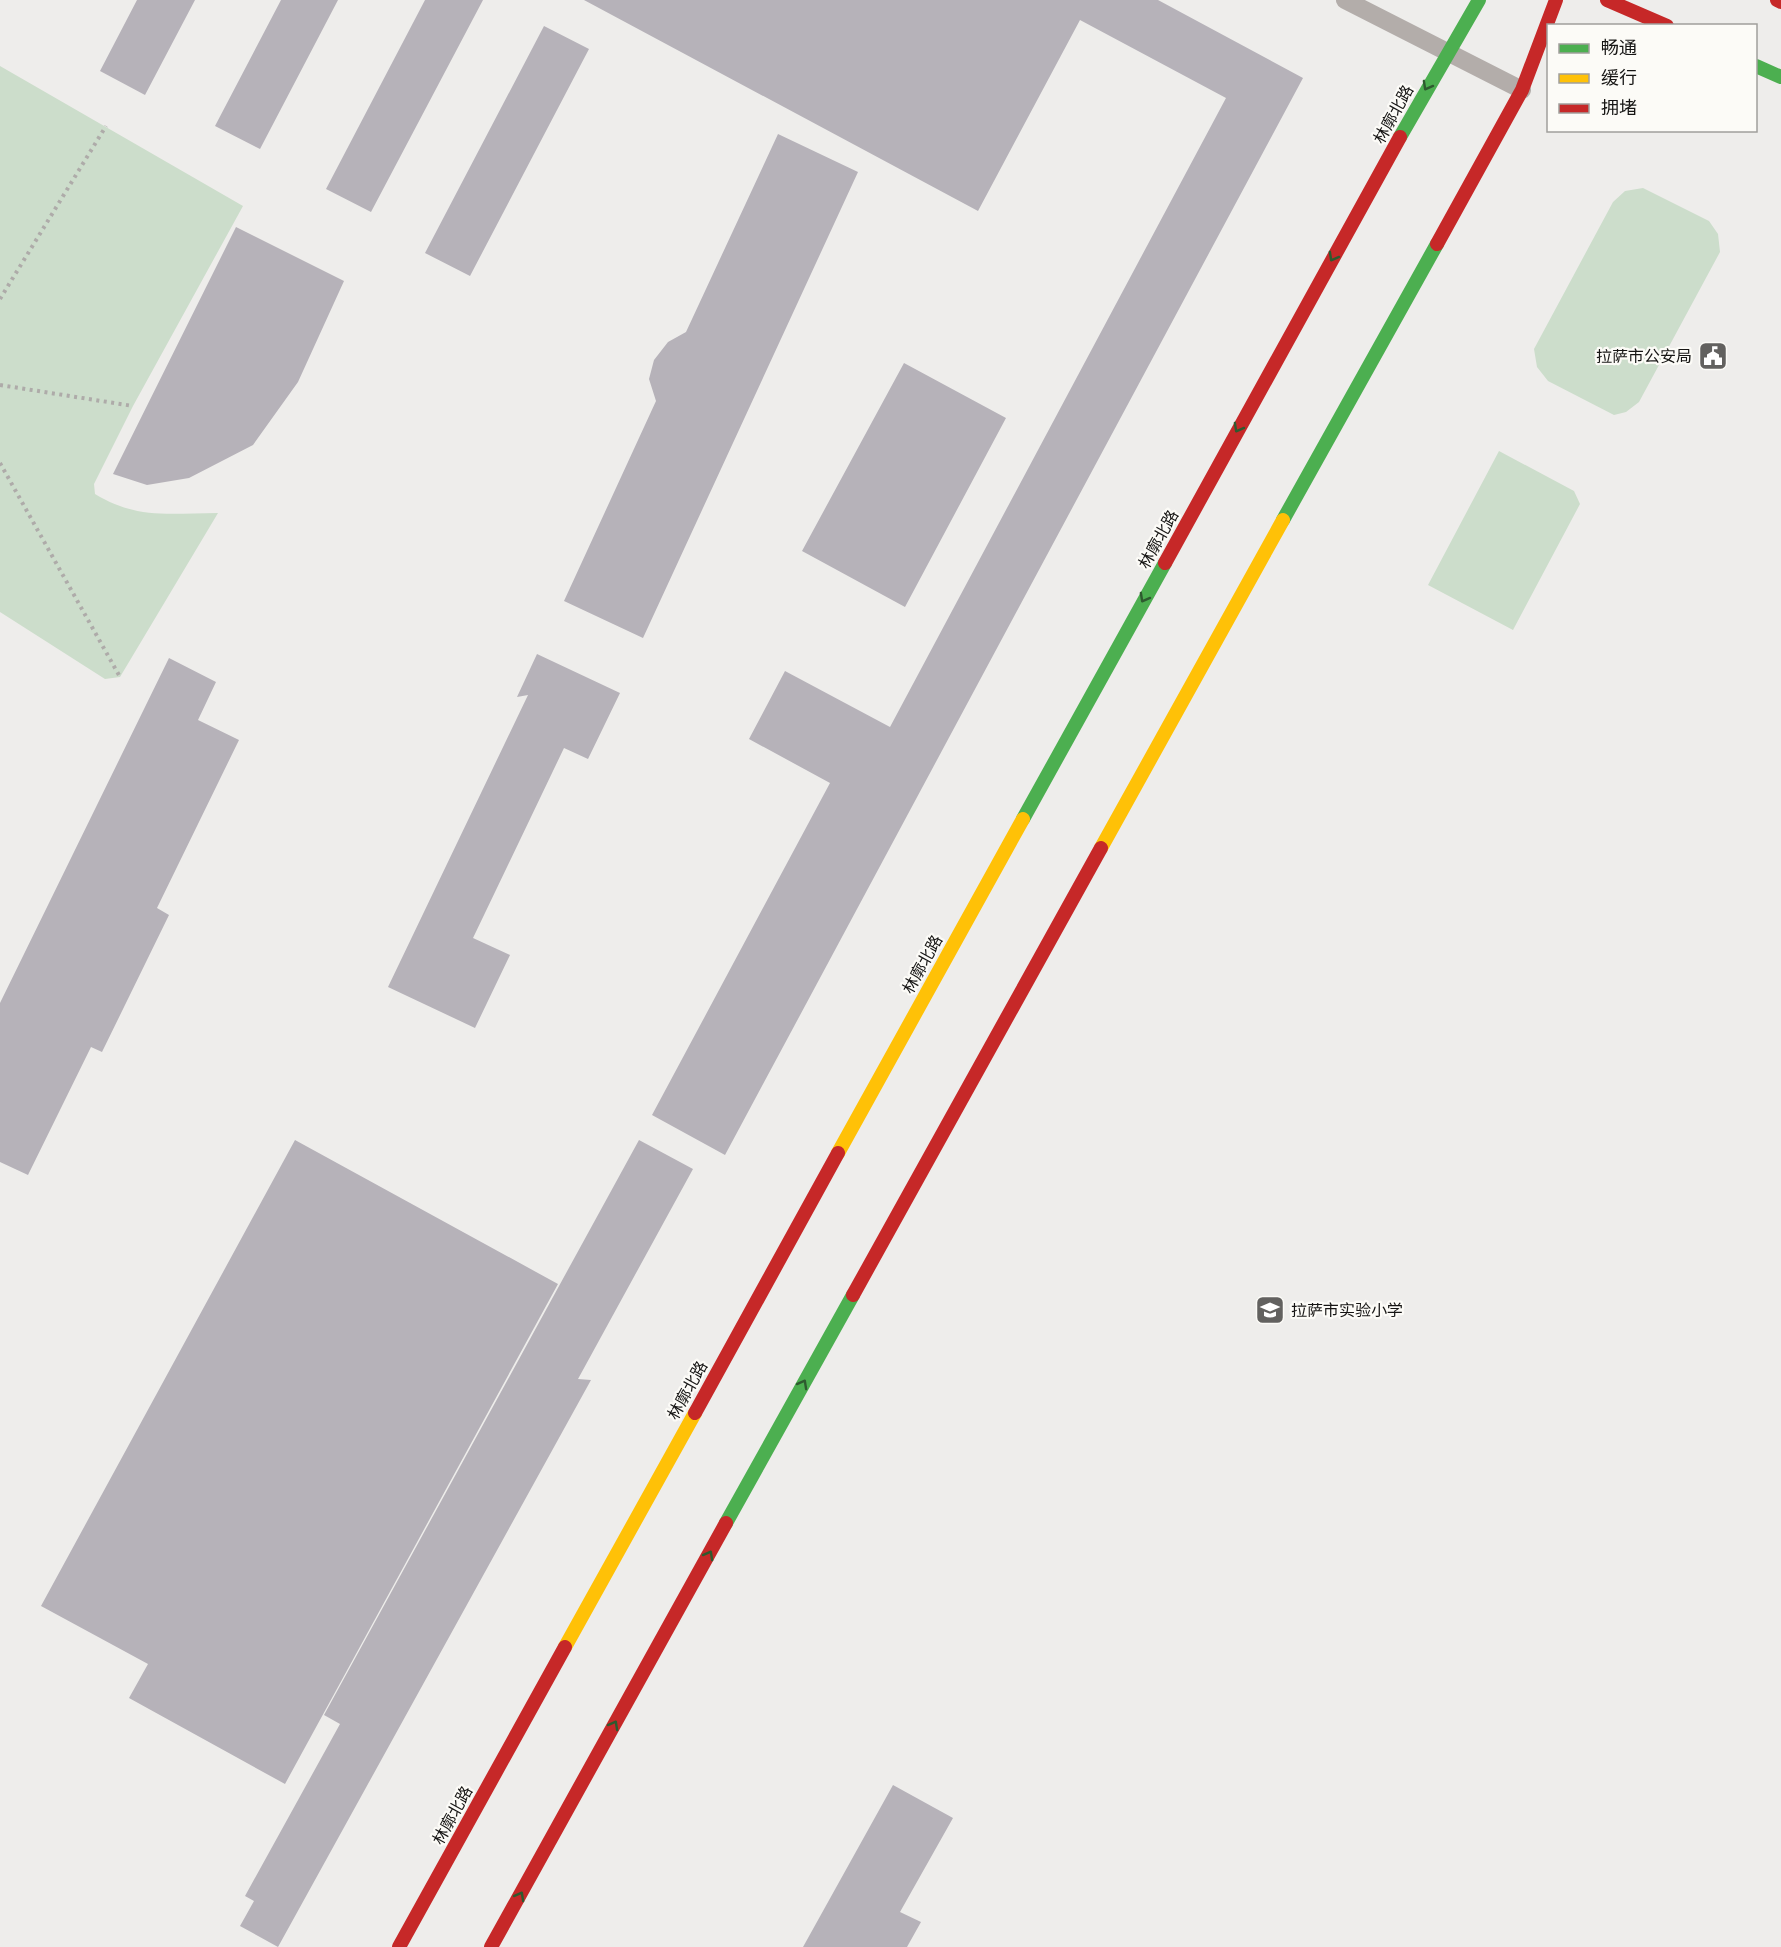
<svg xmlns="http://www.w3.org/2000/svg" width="1781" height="1947" viewBox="0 0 1781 1947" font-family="'Noto Serif','Noto Sans SC',serif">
  <rect width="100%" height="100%" fill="#eeedeb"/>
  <!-- green -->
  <path fill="#ccddcb" d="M 0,66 L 243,206 L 133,406 L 94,484 L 95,494 C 138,520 170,513 218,513 L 120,677 L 105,679 L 0,612 Z
    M 1643,188 L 1709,221 L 1718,234 L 1720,252 L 1639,402 L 1626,412 L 1614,415 L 1548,381 L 1537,367 L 1534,349 L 1613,202 L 1625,191 Z
    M 1499,451 L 1574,491 L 1580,504 L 1513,630 L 1428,585 Z"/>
  <!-- building -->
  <path fill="#b6b2b9" d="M 137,0 L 195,0 L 145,95 L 100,71 Z
    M 281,0 L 338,0 L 260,149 L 215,126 Z
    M 425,0 L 483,0 L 371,212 L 326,189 Z
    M 584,0 L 1158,0 L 1303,78 L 725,1155 L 652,1115 L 830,783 L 749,739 L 785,671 L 890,727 L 1226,98 L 1080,20 L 978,211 Z
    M 544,26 L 589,49 L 470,276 L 425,253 Z
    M 778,134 L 858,172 L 643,638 L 564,601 L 656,401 L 649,379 L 654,360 L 668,342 L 686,332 Z
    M 236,227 L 344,281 L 298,382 L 253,445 L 189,478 L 147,485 L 113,474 Z
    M 904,363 L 1006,418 L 905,607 L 802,551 Z
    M 537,654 L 620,693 L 588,759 L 564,748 L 473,938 L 510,955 L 475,1028 L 388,987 L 528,695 L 517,697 Z
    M 169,658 L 216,682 L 198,720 L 239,740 L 157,908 L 169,915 L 102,1052 L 91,1047 L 28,1175 L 0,1162 L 0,1003 Z
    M 295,1140 L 558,1284 L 285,1784 L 129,1698 L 148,1664 L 41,1606 Z
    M 639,1140 L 693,1169 L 578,1379 L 591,1380 L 278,1947 L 240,1926 L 254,1901 L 245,1896 L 340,1724 L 324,1715 Z
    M 893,1785 L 953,1818 L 900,1912 L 921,1922 L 907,1947 L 803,1947 Z"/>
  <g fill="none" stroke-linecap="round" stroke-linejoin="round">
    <!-- path -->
    <path stroke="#aeaba9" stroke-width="4" stroke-dasharray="3 4.5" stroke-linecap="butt" d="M 0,299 L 106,126
      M 0,385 L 133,406
      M 0,463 L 120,677"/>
    <!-- lane -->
    <path stroke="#b3adaa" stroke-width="18" d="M 1345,0 L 1522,90"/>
    <!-- fast -->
    <path stroke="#4caf50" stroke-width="14" d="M 1756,66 L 1781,77
      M 1400,137 L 1479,0
      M 1283,520 L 1437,244
      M 1023,819 L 1165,563
      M 726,1523 L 853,1295"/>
    <!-- slow -->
    <path stroke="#ffc107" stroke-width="14" d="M 1101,848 L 1283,520
      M 838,1153 L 1023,819
      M 565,1647 L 695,1413"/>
    <!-- jam -->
    <path stroke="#c62828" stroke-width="14" d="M 1607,0 L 1667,26
      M 1777,0 L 1781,2
      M 1437,244 L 1522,90 L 1556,0
      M 1165,563 L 1400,137
      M 853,1295 L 1101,848
      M 695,1413 L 838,1153
      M 399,1947 L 565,1647
      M 491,1947 L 726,1523"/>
  </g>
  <!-- one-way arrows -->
  <defs><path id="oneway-chevron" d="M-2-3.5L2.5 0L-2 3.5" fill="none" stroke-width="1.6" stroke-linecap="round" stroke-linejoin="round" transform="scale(1.5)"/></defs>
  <g stroke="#2e5a2f">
    <use href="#oneway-chevron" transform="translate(1427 86) rotate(119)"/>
    <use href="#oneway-chevron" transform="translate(1333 257) rotate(119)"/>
    <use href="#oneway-chevron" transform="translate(1238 428) rotate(119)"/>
    <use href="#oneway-chevron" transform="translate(1144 598) rotate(119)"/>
    <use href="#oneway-chevron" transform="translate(803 1384) rotate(-61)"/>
    <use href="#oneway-chevron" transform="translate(709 1555) rotate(-61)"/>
    <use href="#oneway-chevron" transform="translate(614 1725) rotate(-61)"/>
    <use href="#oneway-chevron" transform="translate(520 1896) rotate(-61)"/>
  </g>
  <!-- icons -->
  <defs>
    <g id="civic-square" transform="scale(1.5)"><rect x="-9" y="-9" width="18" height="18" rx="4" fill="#62615f" stroke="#fcfbf7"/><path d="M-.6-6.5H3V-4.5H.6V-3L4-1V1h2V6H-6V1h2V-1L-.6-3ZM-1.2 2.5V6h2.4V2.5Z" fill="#fff"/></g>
    <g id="school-square" transform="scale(1.5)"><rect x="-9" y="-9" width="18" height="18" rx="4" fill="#62615f" stroke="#fcfbf7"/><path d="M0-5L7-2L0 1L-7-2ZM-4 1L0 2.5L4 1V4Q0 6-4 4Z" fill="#fff"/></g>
  </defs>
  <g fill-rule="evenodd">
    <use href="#civic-square" x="1713" y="356"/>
    <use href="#school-square" x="1270" y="1310"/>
  </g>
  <g text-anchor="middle" stroke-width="4.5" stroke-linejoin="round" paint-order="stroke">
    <!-- street labels -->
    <g font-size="16" fill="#161514" stroke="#fcfbf7">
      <text transform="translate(1393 114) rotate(-61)" y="6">林廓北路</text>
      <text transform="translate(1158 539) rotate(-61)" y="6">林廓北路</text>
      <text transform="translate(922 964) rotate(-61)" y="6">林廓北路</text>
      <text transform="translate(687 1390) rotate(-61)" y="6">林廓北路</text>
      <text transform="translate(452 1815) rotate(-61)" y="6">林廓北路</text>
    </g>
    <!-- poi labels -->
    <g font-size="16" fill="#161514" stroke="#fcfbf7" text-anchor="end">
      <text x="1692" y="362">拉萨市公安局</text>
      <text x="1291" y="1316" text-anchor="start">拉萨市实验小学</text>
    </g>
  </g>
  <!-- legend -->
  <rect x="1547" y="24" width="210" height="108" fill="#fcfbf7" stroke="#a09f9c" stroke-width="1.5"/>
  <rect x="1559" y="44" width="30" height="9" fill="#4caf50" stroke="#a09f9c" stroke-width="1.5"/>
  <text x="1601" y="54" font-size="18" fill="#161514">畅通</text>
  <rect x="1559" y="74" width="30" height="9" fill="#ffc107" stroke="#a09f9c" stroke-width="1.5"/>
  <text x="1601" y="84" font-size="18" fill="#161514">缓行</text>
  <rect x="1559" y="104" width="30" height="9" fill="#c62828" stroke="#a09f9c" stroke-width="1.5"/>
  <text x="1601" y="114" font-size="18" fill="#161514">拥堵</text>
</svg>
